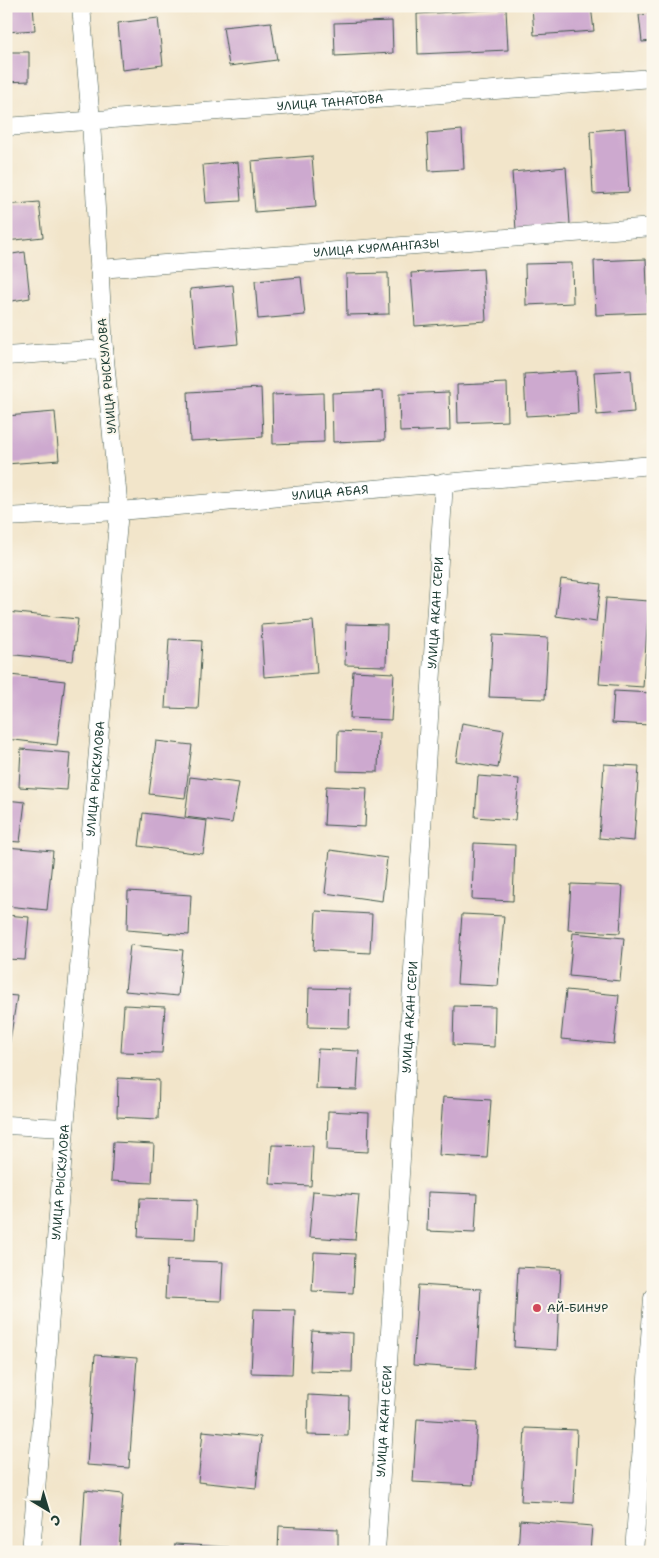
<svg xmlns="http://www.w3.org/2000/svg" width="659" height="1558" viewBox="0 0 659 1558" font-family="'Shantell Sans',sans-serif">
  <rect width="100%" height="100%" fill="#fbf7ec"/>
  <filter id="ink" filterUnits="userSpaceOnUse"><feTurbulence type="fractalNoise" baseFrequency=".02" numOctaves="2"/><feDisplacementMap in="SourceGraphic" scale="10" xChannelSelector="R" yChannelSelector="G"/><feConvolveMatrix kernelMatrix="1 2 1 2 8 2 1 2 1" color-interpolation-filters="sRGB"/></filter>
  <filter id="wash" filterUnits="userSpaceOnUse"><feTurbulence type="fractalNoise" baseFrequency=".0096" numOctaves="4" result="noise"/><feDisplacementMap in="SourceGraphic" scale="20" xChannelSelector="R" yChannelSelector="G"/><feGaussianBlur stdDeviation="1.12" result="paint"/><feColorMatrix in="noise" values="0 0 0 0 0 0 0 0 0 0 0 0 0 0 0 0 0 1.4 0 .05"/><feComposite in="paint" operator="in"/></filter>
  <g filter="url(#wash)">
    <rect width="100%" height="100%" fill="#f2e5ca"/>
    <g id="blocks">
      <!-- building -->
      <path fill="#cda9cf" d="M 6,6 L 33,6 L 35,30 L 6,32 Z
        M 532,6 L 591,6 L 594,31 L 534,35 Z
        M 506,9 L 508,50 L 418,54 L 417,14 Z
        M 653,14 L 653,41 L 642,42 L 639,15 Z
        M 158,18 L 163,65 L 122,70 L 118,23 Z
        M 392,21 L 393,53 L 335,56 L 334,23 Z
        M 271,22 L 277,60 L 229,66 L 223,27 Z
        M 6,52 L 29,52 L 29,81 L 6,82 Z
        M 625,128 L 629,192 L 593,194 L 590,131 Z
        M 462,130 L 464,169 L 429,171 L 427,133 Z
        M 312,156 L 316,207 L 255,212 L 251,161 Z
        M 238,162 L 241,201 L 206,203 L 203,165 Z
        M 566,167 L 570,224 L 516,230 L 512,172 Z
        M 39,202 L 43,237 L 6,241 L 6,205 Z
        M 25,252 L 30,298 L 6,302 L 6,255 Z
        M 646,259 L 648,313 L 596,315 L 594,261 Z
        M 572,263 L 573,303 L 526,305 L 525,264 Z
        M 483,269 L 486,321 L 415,326 L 411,273 Z
        M 388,273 L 389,314 L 347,315 L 346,274 Z
        M 301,277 L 305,315 L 258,319 L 255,281 Z
        M 233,285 L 238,344 L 195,348 L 190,289 Z
        M 631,370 L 634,412 L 597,415 L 594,372 Z
        M 576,371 L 578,413 L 526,416 L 524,374 Z
        M 507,383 L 508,421 L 458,423 L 457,385 Z
        M 261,388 L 263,437 L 190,441 L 188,392 Z
        M 383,391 L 385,440 L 333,442 L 332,393 Z
        M 449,392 L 450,430 L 400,432 L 399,394 Z
        M 323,393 L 324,442 L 273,444 L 272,395 Z
        M 55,412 L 59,460 L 6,464 L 6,416 Z
        M 561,579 L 601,584 L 596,622 L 556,616 Z
        M 606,598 L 649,601 L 643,687 L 599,684 Z
        M 6,612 L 78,619 L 73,661 L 6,654 Z
        M 313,621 L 317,673 L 264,677 L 261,625 Z
        M 346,624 L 387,625 L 386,666 L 345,665 Z
        M 493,635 L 548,638 L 545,699 L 489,697 Z
        M 169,639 L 202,641 L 198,709 L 165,708 Z
        M 353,671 L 394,673 L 391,720 L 350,718 Z
        M 10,675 L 65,681 L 57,745 L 6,739 L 6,707 Z
        M 614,691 L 652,693 L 650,725 L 612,723 Z
        M 462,723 L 504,730 L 498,768 L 456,761 Z
        M 338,731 L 379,733 L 378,772 L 337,771 Z
        M 156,741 L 192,745 L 185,798 L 149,794 Z
        M 21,749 L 70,753 L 67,790 L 19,787 Z
        M 604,764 L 639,766 L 634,841 L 599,838 Z
        M 478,776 L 519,779 L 515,820 L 475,817 Z
        M 190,777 L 239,783 L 232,823 L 185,817 Z
        M 326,786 L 367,788 L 365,827 L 324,825 Z
        M 6,800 L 25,802 L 20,842 L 6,841 Z
        M 143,813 L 207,821 L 203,854 L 139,846 Z
        M 474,843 L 515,845 L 513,901 L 472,899 Z
        M 6,847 L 53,851 L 47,910 L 6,906 Z
        M 330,850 L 387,858 L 382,901 L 325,893 Z
        M 571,884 L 623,886 L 620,933 L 568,930 Z
        M 128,891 L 191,895 L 189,935 L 127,930 Z
        M 316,911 L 372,914 L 370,953 L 314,950 Z
        M 462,914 L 504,916 L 498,986 L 457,984 Z
        M 6,915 L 29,917 L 25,960 L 6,959 Z
        M 573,933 L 624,938 L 620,981 L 569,976 Z
        M 130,945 L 183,950 L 178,996 L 125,991 Z
        M 309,988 L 350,989 L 349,1028 L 308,1027 Z
        M 566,990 L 619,995 L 614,1044 L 561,1039 Z
        M 6,995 L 17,996 L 9,1047 L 6,1047 Z
        M 124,1005 L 165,1007 L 162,1053 L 121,1052 Z
        M 454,1006 L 495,1007 L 494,1047 L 453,1045 Z
        M 318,1049 L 359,1051 L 357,1090 L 316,1089 Z
        M 118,1078 L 159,1080 L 158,1119 L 117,1117 Z
        M 443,1097 L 491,1100 L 487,1158 L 439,1155 Z
        M 328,1111 L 369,1113 L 368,1152 L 327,1150 Z
        M 113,1142 L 154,1144 L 152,1183 L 111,1181 Z
        M 272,1145 L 313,1146 L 311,1186 L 270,1184 Z
        M 313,1191 L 359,1195 L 355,1240 L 309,1237 Z
        M 428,1192 L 477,1194 L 475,1233 L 427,1231 Z
        M 140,1198 L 197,1200 L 195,1239 L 138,1237 Z
        M 314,1252 L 355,1254 L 353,1293 L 312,1291 Z
        M 167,1260 L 223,1262 L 221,1301 L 165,1299 Z
        M 518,1267 L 561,1269 L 557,1350 L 514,1347 Z
        M 418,1285 L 481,1289 L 476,1369 L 413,1365 Z
        M 254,1309 L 295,1310 L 292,1374 L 251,1373 Z
        M 312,1331 L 353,1333 L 352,1372 L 310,1371 Z
        M 95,1355 L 137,1358 L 129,1468 L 87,1465 Z
        M 308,1395 L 349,1397 L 348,1436 L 307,1435 Z
        M 417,1419 L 477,1423 L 473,1485 L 413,1482 Z
        M 525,1428 L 577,1430 L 574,1503 L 521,1501 Z
        M 203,1431 L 261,1437 L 256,1488 L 198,1482 Z
        M 85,1490 L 123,1494 L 119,1552 L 81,1552 Z
        M 520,1520 L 592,1526 L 590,1552 L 518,1552 Z
        M 279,1526 L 338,1529 L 338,1552 L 278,1552 Z
        M 175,1544 L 229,1547 L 228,1552 L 174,1552 Z
        M 440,1549 L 473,1550 L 473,1552 L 440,1552 Z"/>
    </g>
  </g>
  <g filter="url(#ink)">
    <use href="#blocks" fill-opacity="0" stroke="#3f564a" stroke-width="1"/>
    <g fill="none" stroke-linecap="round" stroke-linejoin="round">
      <!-- minor casing -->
      <g stroke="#3f564a" stroke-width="19">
        <g id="minor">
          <path id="s1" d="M 6,127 L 653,78"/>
          <path id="s2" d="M 99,269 L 653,227"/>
          <path d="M 6,356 L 104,349"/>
          <path id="s3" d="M 6,517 L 119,511 L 653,465"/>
          <path d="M 6,1125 L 65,1128"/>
          <path id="s4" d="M 31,1552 L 65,1128 L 119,511 L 104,349 L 91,121 L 81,6"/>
          <path id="s5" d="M 376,1552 L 444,482"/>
          <path d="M 634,1552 L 653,1298"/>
        </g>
      </g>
      <!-- minor -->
      <use href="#minor" stroke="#fff" stroke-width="18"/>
    </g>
  </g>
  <!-- markers -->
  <circle fill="#d1495b" stroke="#fbf7ec" stroke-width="2" cx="537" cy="1308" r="5"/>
  <g text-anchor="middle" stroke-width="4" stroke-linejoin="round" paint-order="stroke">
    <!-- street labels -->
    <g font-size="12" fill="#1f3d34" stroke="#fbf7ec">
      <text dy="4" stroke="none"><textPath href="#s1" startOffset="325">УЛИЦА ТАНАТОВА</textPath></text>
      <text dy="4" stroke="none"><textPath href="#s2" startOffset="278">УЛИЦА КУРМАНГАЗЫ</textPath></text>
      <text transform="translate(107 376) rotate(-95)" y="4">УЛИЦА РЫСКУЛОВА</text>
      <text dy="4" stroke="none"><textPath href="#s3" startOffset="325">УЛИЦА АБАЯ</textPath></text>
      <text dy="4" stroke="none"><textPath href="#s5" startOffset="941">УЛИЦА АКАН СЕРИ</textPath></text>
      <text dy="4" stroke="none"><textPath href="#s4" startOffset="776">УЛИЦА РЫСКУЛОВА</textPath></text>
      <text dy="4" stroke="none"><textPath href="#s5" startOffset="536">УЛИЦА АКАН СЕРИ</textPath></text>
      <text dy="4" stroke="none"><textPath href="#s4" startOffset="371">УЛИЦА РЫСКУЛОВА</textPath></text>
      <text dy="4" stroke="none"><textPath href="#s5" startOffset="131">УЛИЦА АКАН СЕРИ</textPath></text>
    </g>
    <!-- poi labels -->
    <g font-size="12" fill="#1f3d34" stroke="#fbf7ec" text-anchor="start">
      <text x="547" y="1312">АЙ-БИНУР</text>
    </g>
  </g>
  <!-- margin -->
  <rect width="659" height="1558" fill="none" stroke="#fbf7ec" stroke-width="25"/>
  <!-- north arrow -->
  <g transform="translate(48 1510) rotate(142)" stroke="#fbf7ec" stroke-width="4" paint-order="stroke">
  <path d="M0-4L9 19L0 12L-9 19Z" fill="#1f3d34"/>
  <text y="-8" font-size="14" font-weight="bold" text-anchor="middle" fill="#1f3d34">С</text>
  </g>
</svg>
